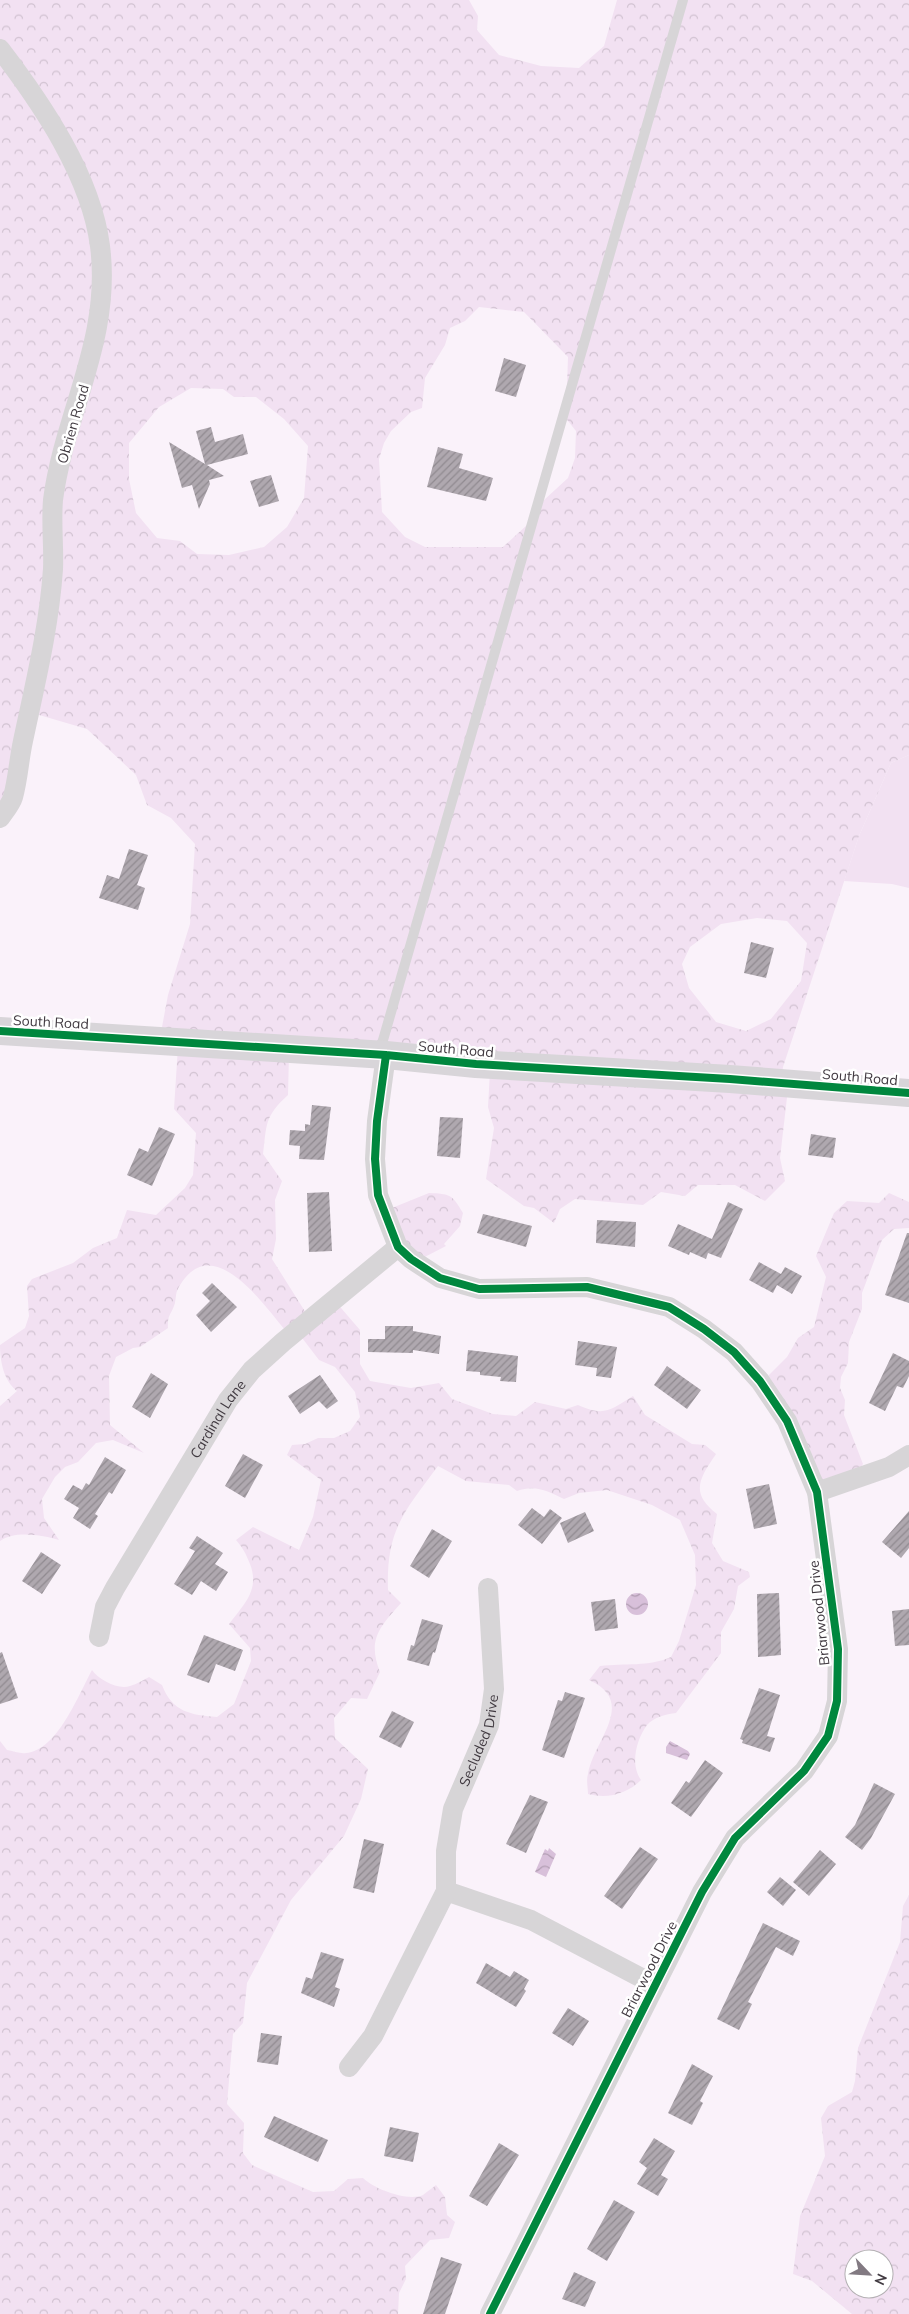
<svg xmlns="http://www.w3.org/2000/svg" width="909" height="2314" viewBox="0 0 909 2314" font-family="Mulish,sans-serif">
  <defs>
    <pattern id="forest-crowns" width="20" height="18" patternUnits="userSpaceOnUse" patternTransform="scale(1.25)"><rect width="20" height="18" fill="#f2e1f2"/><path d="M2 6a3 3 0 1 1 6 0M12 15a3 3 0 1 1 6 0" fill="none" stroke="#d1c2d1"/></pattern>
    <pattern id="water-waves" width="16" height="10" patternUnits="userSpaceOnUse" patternTransform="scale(1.25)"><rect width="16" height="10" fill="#d8c0da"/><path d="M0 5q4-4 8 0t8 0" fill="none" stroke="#b19db2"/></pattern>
    <pattern id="building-hatch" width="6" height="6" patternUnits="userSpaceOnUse" patternTransform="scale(1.25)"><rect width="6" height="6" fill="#afa8af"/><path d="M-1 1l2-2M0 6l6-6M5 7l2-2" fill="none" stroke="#908a90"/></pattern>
  </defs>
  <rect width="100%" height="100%" fill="#faf2fa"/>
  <!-- grass -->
  <path fill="#f2e1f2" d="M 909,755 L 909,888 L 892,884 L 844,881 L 859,836 L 891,763 Z"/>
  <!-- forest -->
  <path fill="url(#forest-crowns)" fill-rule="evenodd" d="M 0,0 L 469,0 L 478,16 L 477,30 L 499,55 L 541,66 L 579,68 L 604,46 L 617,0 L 909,0 L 909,755 L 891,763 L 859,836 L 783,1067 L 781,1082 L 788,1089 L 780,1158 L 785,1181 L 765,1201 L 735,1185 L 698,1185 L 685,1196 L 661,1192 L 643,1205 L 575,1199 L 560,1209 L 554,1223 L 534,1208 L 524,1206 L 486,1179 L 494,1128 L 488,1107 L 490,1071 L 289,1054 L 288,1095 C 264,1117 267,1124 263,1154 L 282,1181 L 275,1200 L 276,1239 L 272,1259 L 306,1313 L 335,1301 L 360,1330 L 360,1364 L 370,1381 L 411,1388 L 439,1383 L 452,1399 L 493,1414 L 516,1416 L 535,1402 L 566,1409 L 578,1405 C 605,1417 610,1410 633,1396 L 645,1415 L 692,1444 L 705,1445 L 716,1454 C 699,1479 690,1493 717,1514 L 712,1543 L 723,1561 L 749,1572 L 750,1577 L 738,1586 L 734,1609 L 721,1632 L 721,1653 L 676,1713 C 666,1714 654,1717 647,1725 C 636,1740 630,1765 641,1780 C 627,1794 608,1799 588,1794 C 588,1788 586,1780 588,1774 C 594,1740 638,1702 589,1680 L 600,1666 C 625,1663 648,1667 671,1657 L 679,1641 L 696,1585 L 695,1555 L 680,1520 L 652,1505 L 607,1490 L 579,1493 L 564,1499 C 548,1491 535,1484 517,1491 L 509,1485 L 466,1481 L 438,1466 C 404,1512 386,1530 388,1590 L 401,1603 C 380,1627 367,1639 380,1672 L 367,1699 L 351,1698 L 334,1718 L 335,1738 L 368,1769 L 361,1799 L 344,1836 L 291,1900 L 247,1983 L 243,2023 L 233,2034 L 227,2104 L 244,2123 L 243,2153 L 252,2165 L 313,2192 L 334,2191 L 348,2179 L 363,2178 C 374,2189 408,2202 423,2195 C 427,2192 432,2188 436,2185 L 445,2197 L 447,2215 L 455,2222 L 449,2238 L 430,2240 L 405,2266 L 406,2279 L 399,2293 L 398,2314 L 0,2314 L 0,1741 L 7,1750 C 13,1751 21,1754 26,1753 C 57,1751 79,1694 92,1670 C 99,1680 118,1690 130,1686 C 137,1684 143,1680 149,1677 L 162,1685 C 172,1712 191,1715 217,1717 L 234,1704 L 251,1661 L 250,1648 L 229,1624 C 244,1604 260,1590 250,1564 C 246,1554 243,1548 236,1540 L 253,1527 L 299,1550 L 313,1517 L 321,1480 L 287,1455 L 292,1445 L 305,1444 L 318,1438 L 334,1438 L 350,1431 L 360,1417 L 355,1392 L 335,1367 L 319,1360 L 296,1330 L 285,1330 C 263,1304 215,1234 182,1282 C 175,1293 177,1292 175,1303 C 172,1314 167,1314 168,1328 L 140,1347 L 133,1348 L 116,1357 L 109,1376 L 110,1425 L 144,1453 L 113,1440 L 96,1443 L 78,1462 L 65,1467 L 55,1477 L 42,1499 L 44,1518 L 59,1540 C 43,1535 14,1530 0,1541 L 0,1406 L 17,1391 C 4,1381 0,1362 0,1345 L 25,1328 L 29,1316 L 27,1286 L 32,1279 L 73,1263 L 93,1248 L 117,1238 L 127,1210 L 156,1215 L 185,1188 L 193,1175 L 196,1133 L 174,1109 L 178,1046 L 159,1043 L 168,995 L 190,924 L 195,844 L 171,818 L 147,805 L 136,775 L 87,729 L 29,712 L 0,808 ZM 479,307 L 524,312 L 568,357 L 567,386 L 560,411 L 576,431 L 575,458 L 568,478 L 544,500 L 527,525 L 503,547 L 425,547 L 405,537 L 382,512 L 379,459 L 384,443 L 391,431 L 411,412 L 422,408 L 425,378 L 445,345 L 450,328 L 465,321 ZM 191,388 L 223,389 L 234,397 L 256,397 L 284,419 L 308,446 L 304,498 L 287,527 L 264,547 L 229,555 L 197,554 L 180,541 L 157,538 L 136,513 L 129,479 L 129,443 L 159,407 ZM 757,918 L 787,921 L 807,943 L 801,981 L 771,1019 L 746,1031 L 716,1022 L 689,988 L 682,964 L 690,947 L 721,924 Z
    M 429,1193 C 450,1194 452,1194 463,1213 L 460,1226 L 444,1244 L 446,1246 L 415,1262 L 387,1210 Z
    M 889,1193 L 909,1202 L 909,1228 L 894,1229 L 882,1240 L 862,1293 L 862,1309 L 849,1342 L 848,1363 L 841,1377 L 840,1388 L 845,1400 L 844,1415 L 863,1464 L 861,1467 L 815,1483 L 763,1381 L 787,1357 L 798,1338 L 814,1327 L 826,1277 L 816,1256 L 834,1213 L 847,1201 L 879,1203 Z
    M 909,1895 L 909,2314 L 852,2314 L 812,2281 L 793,2274 L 800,2216 L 825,2156 L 821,2118 L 828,2106 L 852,2092 L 855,2081 L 858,2048 L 900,1942 L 903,1906 ZM 854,2259 L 884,2259 L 884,2289 L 854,2289 Z"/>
  <!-- water -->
  <path fill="url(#water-waves)" d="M626 1604a11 11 0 1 1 22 0a11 11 0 1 1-22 0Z
    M 670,1741 L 688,1751 L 690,1754 L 687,1760 L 666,1753 L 666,1747 Z
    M 549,1848 L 556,1854 L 546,1877 L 535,1872 L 545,1849 L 548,1851 Z"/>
  <!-- building -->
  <path fill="url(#building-hatch)" d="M 504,358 L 526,365 L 516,397 L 495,391 Z
    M 211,427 L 215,442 L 243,434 L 248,454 L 207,465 L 224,476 L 209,480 L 210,484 L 199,509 L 192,485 L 182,488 L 169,442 L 205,464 L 196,431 Z
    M 438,447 L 463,454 L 459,468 L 493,478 L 486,501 L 427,487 Z
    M 271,475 L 279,501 L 259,507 L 250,481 Z
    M 129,849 L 148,855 L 137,885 L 145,888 L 138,910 L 99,898 L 107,875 L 119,879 Z
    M 751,942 L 774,948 L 766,978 L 744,973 Z
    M 312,1105 L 331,1107 L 324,1160 L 299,1159 L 300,1146 L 289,1145 L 290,1130 L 305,1131 L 305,1124 L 310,1125 Z
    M 440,1117 L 463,1118 L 460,1158 L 437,1156 Z
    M 159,1127 L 175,1134 L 152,1186 L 127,1175 L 139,1148 L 148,1152 Z
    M 811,1134 L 836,1138 L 833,1158 L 808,1155 Z
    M 329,1192 L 332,1251 L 309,1252 L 307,1193 Z
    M 728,1202 L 743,1209 L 721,1258 L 708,1253 L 706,1259 L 690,1252 L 689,1255 L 668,1246 L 678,1224 L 712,1239 Z
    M 483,1214 L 532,1226 L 526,1247 L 477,1233 Z
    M 597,1220 L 636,1222 L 635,1247 L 596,1243 Z
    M 907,1233 L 909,1233 L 909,1303 L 885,1295 Z
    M 759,1262 L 781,1274 L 785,1267 L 802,1276 L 792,1294 L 777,1285 L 773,1293 L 749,1280 Z
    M 212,1283 L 237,1307 L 211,1332 L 196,1315 L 210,1301 L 202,1293 Z
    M 385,1326 L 413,1326 L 413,1331 L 441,1336 L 439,1354 L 413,1350 L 413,1353 L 368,1352 L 368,1339 L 385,1339 Z
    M 578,1341 L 617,1347 L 611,1378 L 596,1376 L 597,1368 L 575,1365 Z
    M 468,1350 L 518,1356 L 516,1382 L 500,1381 L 501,1377 L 480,1375 L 480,1372 L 466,1371 Z
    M 893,1353 L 909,1361 L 909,1376 L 903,1388 L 897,1386 L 885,1411 L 869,1403 Z
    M 667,1366 L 701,1390 L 687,1409 L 654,1385 Z
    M 151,1373 L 168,1384 L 150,1418 L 132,1407 Z
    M 320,1375 L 338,1401 L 327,1409 L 319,1401 L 300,1414 L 288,1396 Z
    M 243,1454 L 263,1465 L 245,1498 L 225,1486 Z
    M 105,1457 L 126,1470 L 112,1494 L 109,1492 L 95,1514 L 98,1516 L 90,1529 L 73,1518 L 79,1508 L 64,1499 L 73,1485 L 82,1490 L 86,1483 L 89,1485 Z
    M 769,1484 L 777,1524 L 754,1529 L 746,1489 Z
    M 532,1508 L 544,1517 L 550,1509 L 562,1518 L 542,1544 L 518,1525 Z
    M 909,1511 L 909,1548 L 901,1558 L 882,1542 Z
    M 585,1512 L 594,1531 L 568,1543 L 560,1523 Z
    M 432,1529 L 452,1541 L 429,1578 L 410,1566 Z
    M 197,1536 L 223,1553 L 215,1564 L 228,1572 L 216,1591 L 201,1581 L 192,1595 L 174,1584 L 195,1551 L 189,1548 Z
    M 41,1552 L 61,1565 L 42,1594 L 22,1581 Z
    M 779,1593 L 781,1655 L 758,1657 L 757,1594 Z
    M 615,1599 L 618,1628 L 595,1631 L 591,1602 Z
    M 909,1609 L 909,1645 L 895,1646 L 892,1611 Z
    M 422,1619 L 443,1625 L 435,1653 L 433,1652 L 429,1666 L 407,1660 L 411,1645 L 414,1646 Z
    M 204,1635 L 243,1650 L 235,1671 L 216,1664 L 209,1683 L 187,1675 Z
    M 2,1652 L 18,1698 L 0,1704 L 0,1653 Z
    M 759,1688 L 780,1695 L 767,1736 L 775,1738 L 770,1752 L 742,1743 L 743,1740 L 740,1739 Z
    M 565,1692 L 585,1698 L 564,1758 L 542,1750 L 558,1700 L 562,1701 Z
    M 392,1711 L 414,1722 L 401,1748 L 379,1737 Z
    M 705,1760 L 723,1773 L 691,1817 L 671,1803 L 686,1781 L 689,1783 Z
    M 874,1783 L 895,1794 L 871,1838 L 862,1850 L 845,1837 L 855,1825 Z
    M 530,1795 L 548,1802 L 526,1853 L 506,1844 Z
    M 364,1839 L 384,1844 L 374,1893 L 353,1888 Z
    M 640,1847 L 658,1859 L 622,1909 L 604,1896 Z
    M 820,1850 L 836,1864 L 809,1896 L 793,1882 Z
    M 780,1877 L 796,1890 L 783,1906 L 767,1892 Z
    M 763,1923 L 800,1941 L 793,1956 L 776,1947 L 748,2002 L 752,2004 L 739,2030 L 717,2019 Z
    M 321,1952 L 344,1959 L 335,1987 L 340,1989 L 334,2007 L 301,1993 L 306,1977 L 312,1979 Z
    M 486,1963 L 510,1977 L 514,1971 L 529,1980 L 524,1989 L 526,1991 L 516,2007 L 476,1983 Z
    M 568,2008 L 589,2021 L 573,2046 L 552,2033 Z
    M 261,2033 L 282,2036 L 278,2065 L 257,2062 Z
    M 692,2064 L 713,2076 L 700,2101 L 703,2103 L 692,2125 L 668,2113 Z
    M 274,2116 L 328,2140 L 318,2162 L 264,2137 Z
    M 390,2127 L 419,2133 L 413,2162 L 384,2156 Z
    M 654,2138 L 675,2151 L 661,2175 L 668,2179 L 658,2196 L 637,2184 L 647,2168 L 639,2162 Z
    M 499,2143 L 519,2155 L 487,2206 L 469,2196 Z
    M 614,2200 L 635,2212 L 607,2261 L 587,2249 Z
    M 441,2257 L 462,2264 L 445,2314 L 423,2314 Z
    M 574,2272 L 596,2282 L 585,2307 L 562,2299 Z"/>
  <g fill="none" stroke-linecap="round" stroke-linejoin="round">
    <!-- lane -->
    <path stroke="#d7d5d7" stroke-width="10" d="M 379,1054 L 683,0"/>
    <!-- street -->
    <g stroke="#d7d5d7" stroke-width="20">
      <path d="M 0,49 C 42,104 91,176 100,246 C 112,339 64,414 53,500 C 51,523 54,547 53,569 C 49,628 35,684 23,741 C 19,759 18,779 13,797 C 11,804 4,812 0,818"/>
      <path d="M 386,1055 L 377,1121 L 375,1159 L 378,1195 L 398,1247 L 411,1259 L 440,1278 L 479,1289 L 587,1287 L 669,1307 L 704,1329 L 734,1352 L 760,1381 L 787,1421 L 817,1492 L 838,1649 L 837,1701 L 828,1736 L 804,1771 L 735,1838 L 702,1892 L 490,2314"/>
      <path d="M 817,1492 L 889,1467 L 909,1455"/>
      <path id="s1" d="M 99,1637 L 105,1607 L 115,1588 L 228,1400 L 252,1370 L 283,1342 L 398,1247"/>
      <path d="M 446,1891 L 531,1920 L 655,1985"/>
      <path id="s2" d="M 349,2067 L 373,2036 L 446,1891 L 446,1851 L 453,1809 L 489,1725 L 494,1689 L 488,1588"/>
    </g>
    <!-- secondary -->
    <path stroke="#d8d5d9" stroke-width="28" d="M 0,1031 L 386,1055 L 476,1064 L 730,1079 L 909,1093"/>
    <!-- cycleway casing -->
    <g stroke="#fff" stroke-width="11">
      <path id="cycleway" d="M 0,1031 L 386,1055 L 476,1064 L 730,1079 L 909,1093
        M 386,1055 L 377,1121 L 375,1159 L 378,1195 L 398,1247 L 411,1259 L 440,1278 L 479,1289 L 587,1287 L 669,1307 L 704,1329 L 734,1352 L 760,1381 L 787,1421 L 817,1492 L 838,1649 L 837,1701 L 828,1736 L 804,1771 L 735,1838 L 702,1892 L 490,2314"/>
    </g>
    <!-- cycleway -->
    <use href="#cycleway" stroke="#00873e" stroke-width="8"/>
  </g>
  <g text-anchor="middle" stroke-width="5" stroke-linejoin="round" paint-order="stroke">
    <!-- street labels -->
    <g font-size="14" fill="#413a41" stroke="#fff">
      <text transform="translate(73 424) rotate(-74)" y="5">Obrien Road</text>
      <text transform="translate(51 1022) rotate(3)" y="5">South Road</text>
      <text transform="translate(456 1049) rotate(5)" y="5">South Road</text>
      <text transform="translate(860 1077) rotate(5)" y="5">South Road</text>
      <text dy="5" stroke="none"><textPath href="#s1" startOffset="250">Cardinal Lane</textPath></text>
      <text transform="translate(819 1613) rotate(-96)" y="5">Briarwood Drive</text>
      <text dy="5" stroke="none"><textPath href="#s2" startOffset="358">Secluded Drive</textPath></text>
      <text transform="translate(649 1969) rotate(-63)" y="5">Briarwood Drive</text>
    </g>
  </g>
  <!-- north arrow -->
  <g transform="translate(869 2274) rotate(115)"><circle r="24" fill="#ffffff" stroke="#b3b0b3"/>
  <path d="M0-4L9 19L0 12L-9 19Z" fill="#827a82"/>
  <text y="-8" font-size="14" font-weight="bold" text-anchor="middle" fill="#413a41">N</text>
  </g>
</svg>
